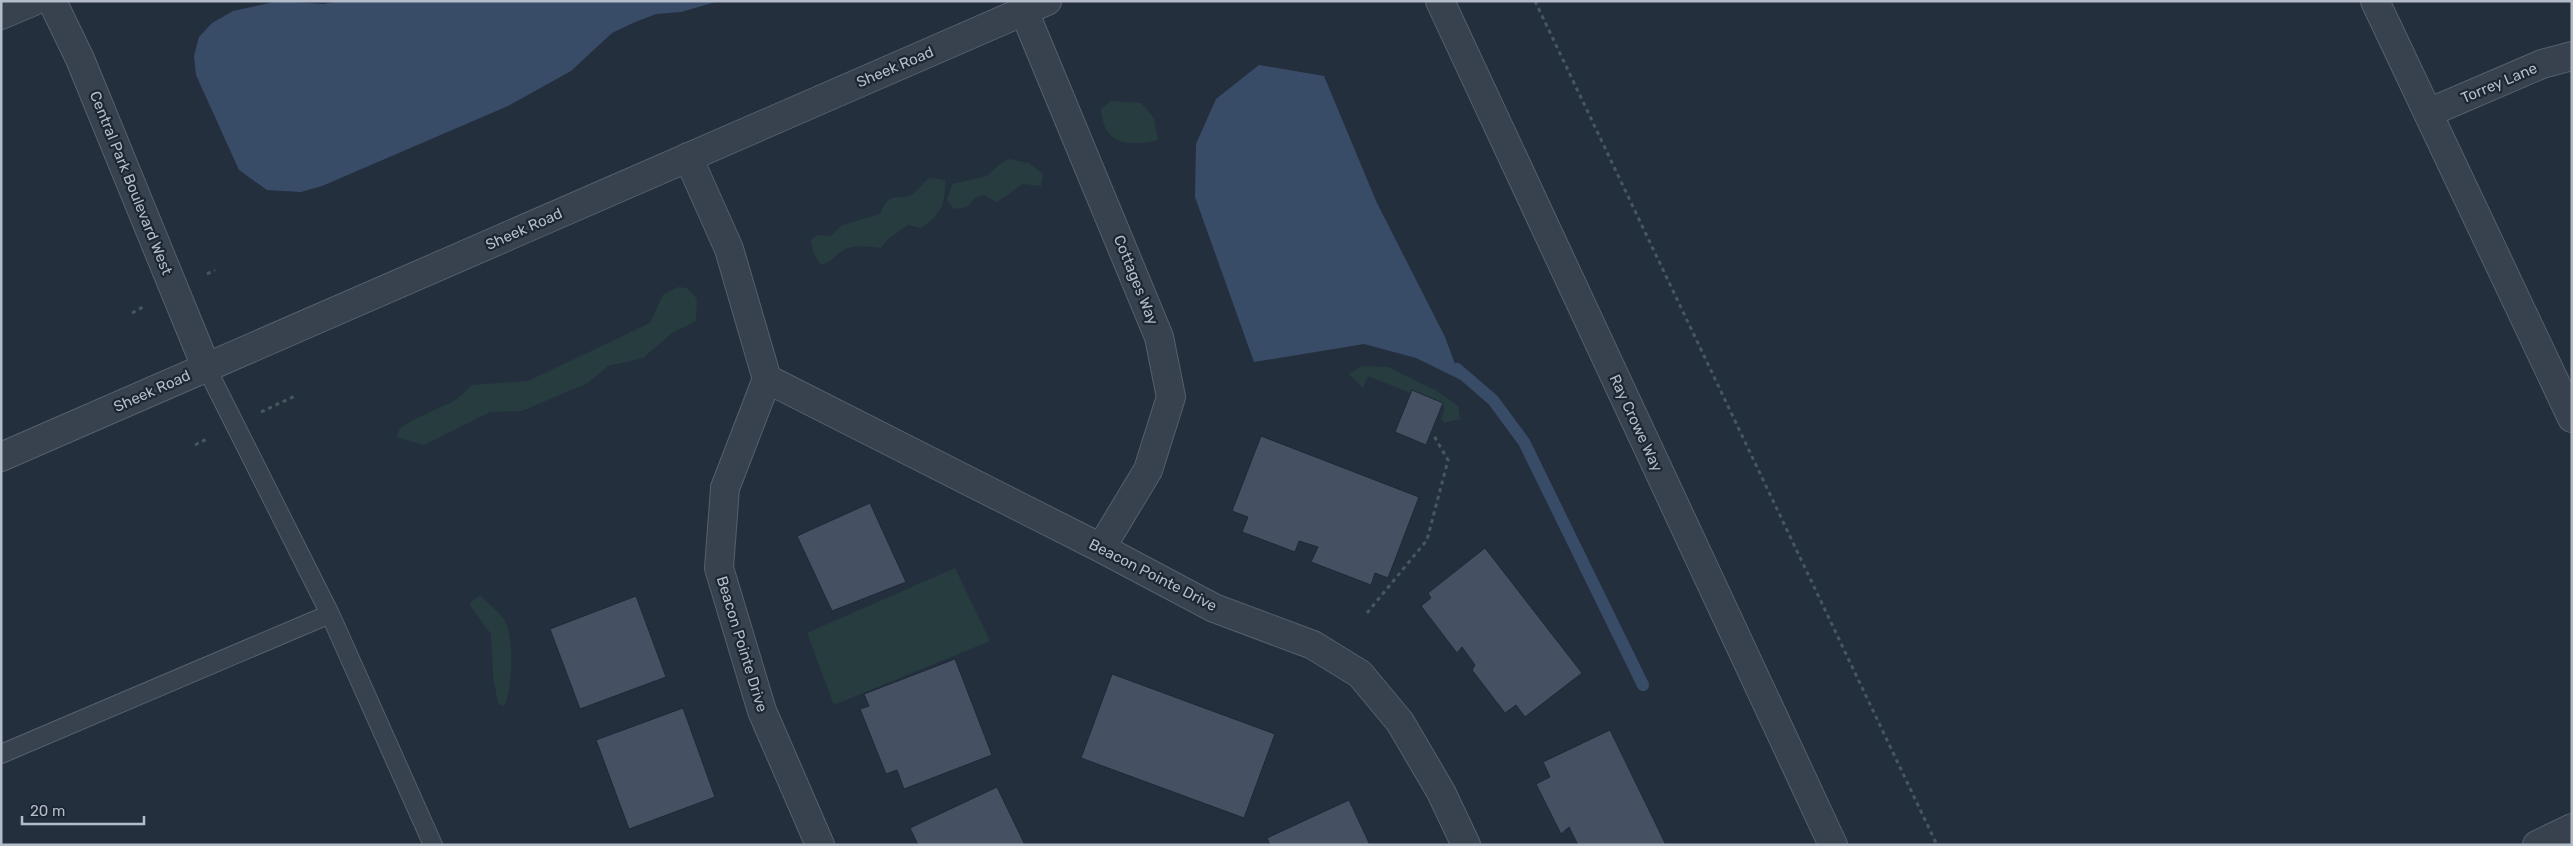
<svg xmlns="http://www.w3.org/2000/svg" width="2573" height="846" viewBox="0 0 2573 846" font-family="Rubik,sans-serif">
  <rect width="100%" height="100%" fill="#242f3e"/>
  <!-- green -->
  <path fill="#263c3f" d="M 1111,101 L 1141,103 L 1154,118 L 1158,140 C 1128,147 1103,145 1101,109 Z
    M 1009,159 L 1029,163 L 1043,174 L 1041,186 L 1023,184 L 997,202 L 984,195 L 975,198 L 967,207 L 954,209 L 947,200 L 952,184 L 987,176 L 1001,163 Z
    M 930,178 L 945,180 C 946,203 940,217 920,228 L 908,225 L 887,240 L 881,248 C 870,247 854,244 844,250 C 834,255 832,264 820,264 L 813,252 L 811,240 L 817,235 L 831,236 L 842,225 L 880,214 C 892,186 900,205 915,192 C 921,187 923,182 930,178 Z
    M 678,287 L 687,288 L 697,299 L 696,321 L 672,333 L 643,358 L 608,366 L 588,383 L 522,411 L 490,412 L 424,445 L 397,437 L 400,428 L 413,420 L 456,400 L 472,385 L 528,381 L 650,323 L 663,295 Z
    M 1362,366 L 1388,367 L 1437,391 L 1458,406 L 1460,419 L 1444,423 L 1441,419 L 1445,407 L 1368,376 L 1363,388 L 1349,374 Z
    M 955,568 L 990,641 L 834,705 L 807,633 Z
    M 480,595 C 487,603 499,611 505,621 C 514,636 513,690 504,706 L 498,703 L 493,676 L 491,634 L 469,604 Z"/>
  <!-- water -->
  <path fill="#394c67" d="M 279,1 L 323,4 L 341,1 L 719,1 L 681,12 L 656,14 L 633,23 L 612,33 L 571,71 L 508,106 L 322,186 L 301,192 L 267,190 L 239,170 L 196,75 L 194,56 L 199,37 L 212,23 L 233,11 Z
    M 1259,65 L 1324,76 L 1376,201 L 1445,337 L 1461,380 L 1416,358 L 1364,344 L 1254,362 L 1195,197 L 1196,144 L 1216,99 Z"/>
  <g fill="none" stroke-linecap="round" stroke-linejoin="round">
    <!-- stream -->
    <path stroke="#394c67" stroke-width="12" d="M 1457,369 L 1493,400 L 1524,442 L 1643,685"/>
  </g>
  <!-- building -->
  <path fill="#455162" stroke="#1f2835" d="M 1412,390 L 1443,403 L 1426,445 L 1395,432 Z
    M 1261,436 L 1419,497 L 1388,578 L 1375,573 L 1371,585 L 1311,562 L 1318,547 L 1299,541 L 1295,552 L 1242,532 L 1248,517 L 1232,511 Z
    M 870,503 L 906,582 L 832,611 L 797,536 Z
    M 1485,548 L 1582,673 L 1525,717 L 1516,705 L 1505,713 L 1472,670 L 1475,665 L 1462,647 L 1457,653 L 1421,606 L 1431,598 L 1428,593 Z
    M 636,596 L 666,677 L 580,709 L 550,629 Z
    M 955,659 L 992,755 L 904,789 L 897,770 L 886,774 L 860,709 L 869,706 L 864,694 Z
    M 1112,674 L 1275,734 L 1244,818 L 1081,758 Z
    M 683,708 L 715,797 L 629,829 L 596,740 Z
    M 1610,730 L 1666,845 L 1578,845 L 1569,827 L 1561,834 L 1536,784 L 1550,777 L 1543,762 Z
    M 997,787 L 1025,845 L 918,845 L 910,828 Z
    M 1349,800 L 1370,845 L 1270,845 L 1267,838 Z"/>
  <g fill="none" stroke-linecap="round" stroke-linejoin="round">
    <!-- service casing -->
    <g stroke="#565f6c" stroke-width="20">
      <path id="service" d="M 206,367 L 330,614 L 433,845
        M 1,754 L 330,614"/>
    </g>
    <!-- minor casing -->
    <g stroke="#565f6c" stroke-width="30">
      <path id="minor" d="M 52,1 L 80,59 L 206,367
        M 1440,1 L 1833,845
        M 2375,1 L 2572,418
        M 1024,11 L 1159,337 L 1171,397 L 1148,470 L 1101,548
        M 1,15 L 34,1
        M 2428,113 L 2542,64 L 2572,56
        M 688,157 L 729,249 L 767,379 L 725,488 L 719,568 L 762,711 L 820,845
        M 767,379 L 1101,548 L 1214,608 L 1313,645 L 1360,674 L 1400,722 L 1441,792 L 1466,845
        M 2537,845 L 2572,828"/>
    </g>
    <!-- tertiary casing -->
    <g stroke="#565f6c" stroke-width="30">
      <path id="tertiary" d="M 1,457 L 1047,1"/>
    </g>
    <!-- path -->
    <path stroke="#44595c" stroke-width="3" stroke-dasharray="4 4" stroke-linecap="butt" d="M 1535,1 L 1937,845
      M 207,274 L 215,270
      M 132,313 L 143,307
      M 261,412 L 297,395
      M 195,445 L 209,438
      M 1367,613 L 1427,540 L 1448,460 L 1434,436"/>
    <!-- service -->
    <use href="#service" stroke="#38414e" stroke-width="18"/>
    <!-- minor -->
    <use href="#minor" stroke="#38414e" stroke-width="28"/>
    <!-- tertiary -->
    <use href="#tertiary" stroke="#38414e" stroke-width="28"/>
  </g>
  <g text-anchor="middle" stroke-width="4.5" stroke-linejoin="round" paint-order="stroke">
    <!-- street labels -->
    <g font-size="15" fill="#b4bcc9" stroke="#1d2633">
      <text transform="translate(895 67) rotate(-23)" y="5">Sheek Road</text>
      <text transform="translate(2499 83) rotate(-23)" y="5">Torrey Lane</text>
      <text transform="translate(131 183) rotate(68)" y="5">Central Park Boulevard West</text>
      <text transform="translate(524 229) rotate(-24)" y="5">Sheek Road</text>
      <text transform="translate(1136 280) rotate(68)" y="5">Cottages Way</text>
      <text transform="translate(152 391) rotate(-24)" y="5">Sheek Road</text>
      <text transform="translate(1636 423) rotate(65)" y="5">Ray Crowe Way</text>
      <text transform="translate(1153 575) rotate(27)" y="5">Beacon Pointe Drive</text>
      <text transform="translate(742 644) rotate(73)" y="5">Beacon Pointe Drive</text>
    </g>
  </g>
  <!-- border -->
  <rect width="2573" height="846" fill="none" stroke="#b4bcc9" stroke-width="5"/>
  <!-- scale -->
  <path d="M22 816v8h122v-8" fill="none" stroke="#b4bcc9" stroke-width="2.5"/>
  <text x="30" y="816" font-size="15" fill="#b4bcc9" stroke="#1d2633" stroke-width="4" paint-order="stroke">20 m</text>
</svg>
